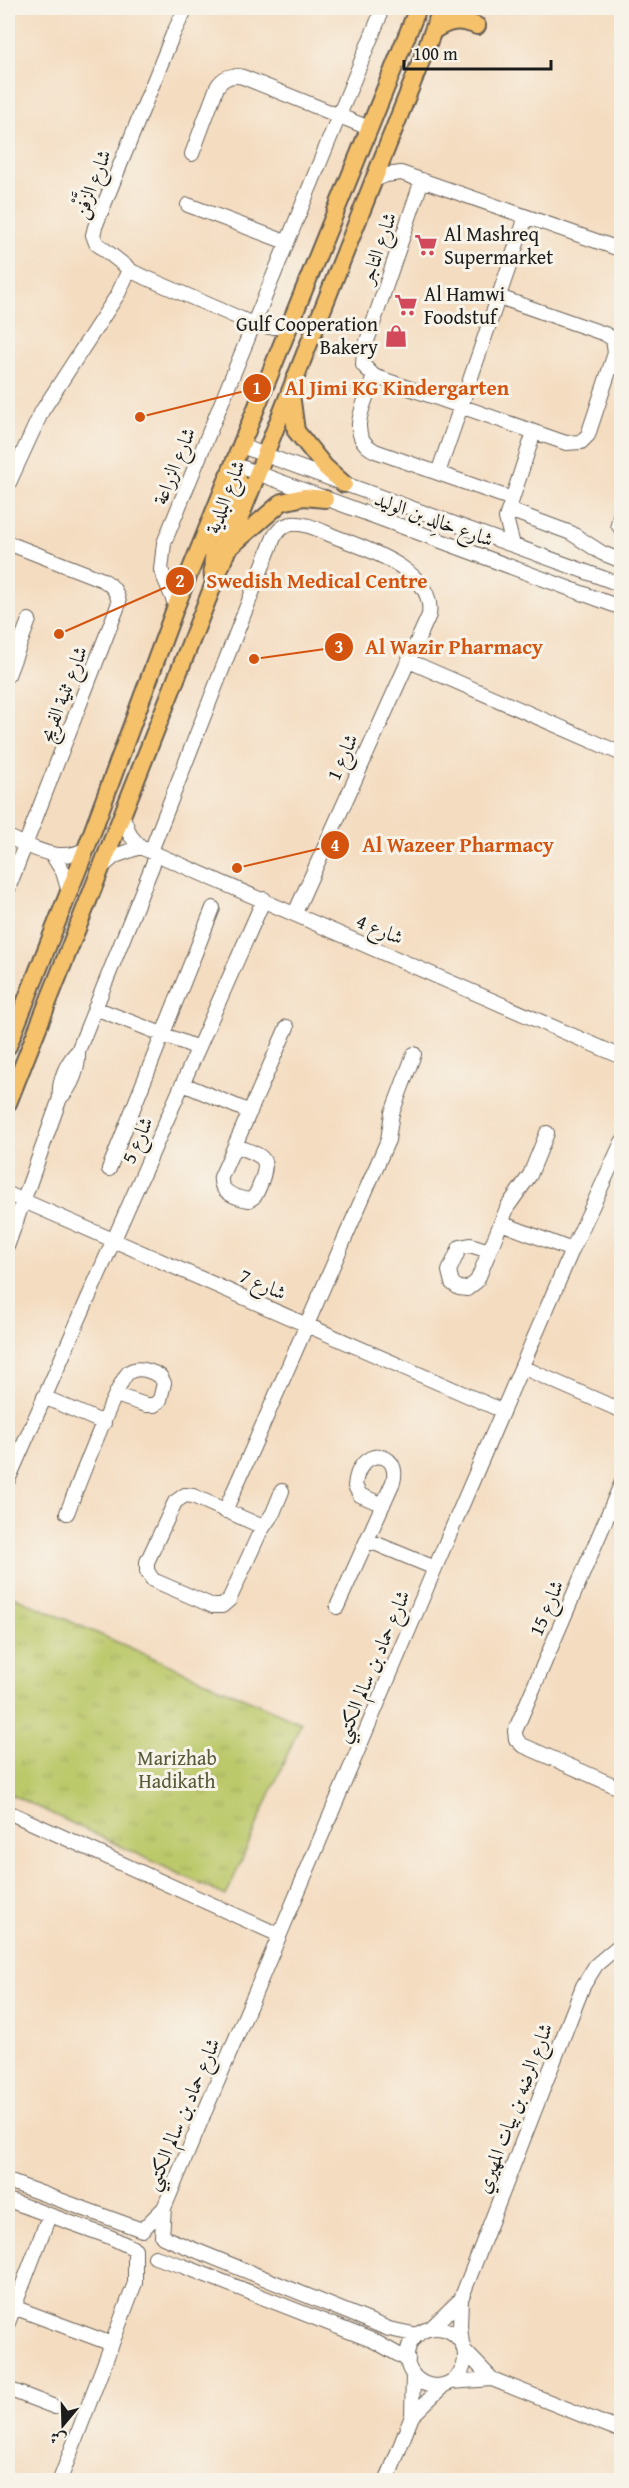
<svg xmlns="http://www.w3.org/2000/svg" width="629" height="2488" viewBox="0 0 629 2488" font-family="'Gentium Book Plus',Amiri,serif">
  <defs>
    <pattern id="grass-tufts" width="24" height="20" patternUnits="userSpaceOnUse" patternTransform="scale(1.5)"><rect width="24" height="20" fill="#bcc96b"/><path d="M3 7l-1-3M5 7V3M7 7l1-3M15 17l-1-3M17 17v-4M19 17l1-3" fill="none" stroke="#a1ac5c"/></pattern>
  </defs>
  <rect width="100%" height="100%" fill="#f7f3e8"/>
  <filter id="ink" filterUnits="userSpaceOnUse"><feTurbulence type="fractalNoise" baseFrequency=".0167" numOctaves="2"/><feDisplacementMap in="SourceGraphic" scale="12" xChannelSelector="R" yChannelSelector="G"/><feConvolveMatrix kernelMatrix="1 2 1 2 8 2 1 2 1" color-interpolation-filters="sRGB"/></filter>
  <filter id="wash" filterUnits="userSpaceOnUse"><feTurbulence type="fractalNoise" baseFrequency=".008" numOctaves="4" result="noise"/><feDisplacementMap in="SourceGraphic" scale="24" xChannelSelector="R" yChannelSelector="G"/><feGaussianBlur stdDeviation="1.35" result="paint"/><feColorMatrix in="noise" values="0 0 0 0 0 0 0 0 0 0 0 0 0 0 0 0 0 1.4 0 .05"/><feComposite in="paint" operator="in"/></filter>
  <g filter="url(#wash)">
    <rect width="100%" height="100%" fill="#f4dcc0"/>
    <!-- grass -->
    <path fill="url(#grass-tufts)" stroke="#6c7244" stroke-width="1.5" d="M 8,1594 L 301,1723 L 226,1896 L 8,1793 Z"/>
  </g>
  <g filter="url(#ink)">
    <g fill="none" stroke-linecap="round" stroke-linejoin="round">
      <!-- minor casing -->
      <g stroke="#685f55" stroke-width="16">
        <path id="minor" d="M 186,8 L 173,34 L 95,227 L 93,235 L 96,243 L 133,272 L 253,324 L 270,327 L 290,327
          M 192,154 L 217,87 C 223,77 232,74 243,77 L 369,128
          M 422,180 L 364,350 L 363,365 L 374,376 L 566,443 L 581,442 L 588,435 L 615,353 L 613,339 L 605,334 L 499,297
          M 372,181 L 386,175 L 401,173 L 622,250
          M 188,205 L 286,242
          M 374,376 C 366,402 344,435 375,451 L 512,499
          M 241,446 L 622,585
          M 233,464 L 622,608
          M 438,473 L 526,217
          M 8,485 L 42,411 L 118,294 L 129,270
          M 622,508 L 618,524 L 622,530
          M 509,510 L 571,533 L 602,553 L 622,561
          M 8,543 L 103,580 C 113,586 117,592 119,603 L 8,889
          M 513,545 L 506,518 L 534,432
          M 176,606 L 161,570 L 164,543 L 379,18 L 380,8
          M 409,661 L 622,754
          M 8,675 L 29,620
          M 122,814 L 130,835 L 140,847 L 622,1057
          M 8,837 C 34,848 59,864 86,849
          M 151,851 L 274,537 C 279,530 283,525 292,524 C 306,522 323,532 336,537 C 367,549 436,571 429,615 L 295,913
          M 53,856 L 63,872 L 69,892
          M 102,867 L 115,856 L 140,847
          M 95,1008 L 198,1048
          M 183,1084 L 250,1112
          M 60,1098 C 72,1087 79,1068 78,1051
          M 235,1145 C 261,1157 272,1154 260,1185 C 257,1192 256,1197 249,1200 C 236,1198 219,1192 221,1177 L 287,1027
          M 109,1169 L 213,908
          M 8,1194 L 503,1411
          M 501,1223 L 572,1250
          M 8,1244 L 60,1098 C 58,1082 66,1063 78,1051 L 157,854
          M 489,1251 L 470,1245 L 460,1247 L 449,1271 L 452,1283 L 459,1288 L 467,1289 L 477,1281 L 508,1206 L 530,1175 L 547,1133
          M 522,1367 L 622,1411
          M 44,1397 L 104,1423
          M 8,1480 L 264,899
          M 622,1482 L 515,1731 L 516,1739 L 522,1745 L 622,1789
          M 225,1511 L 388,1140 L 392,1113 L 414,1054
          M 67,1513 C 75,1493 118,1379 129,1372 C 138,1366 151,1371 160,1376 L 164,1383 L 160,1400 L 154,1405 L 146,1405 L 116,1395
          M 263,1527 L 193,1496 L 185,1495 L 175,1502 L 147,1562 L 147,1571 L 153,1580 L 213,1606 L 222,1606 L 229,1600 L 260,1532 L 273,1513 L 282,1491
          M 367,1540 L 435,1568
          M 337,1607 L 393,1482 C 402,1450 358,1445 355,1486 L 360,1495 L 383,1505
          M 8,1812 L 279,1935
          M 8,2181 L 142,2230
          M 8,2200 L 110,2237 L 135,2249
          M 143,2229 L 164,2208
          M 162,2236 L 164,2208 L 435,1568 L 572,1250 L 622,1142
          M 163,2237 L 389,2329 L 418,2335
          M 155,2257 L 183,2266 L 374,2341 L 408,2360
          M 8,2305 L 112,2344
          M 8,2323 L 49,2216
          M407 2357a29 29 0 1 1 58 0a29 29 0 1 1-58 0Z
          M 430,2329 L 461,2299
          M 462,2344 L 460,2326 L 461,2299 L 583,1986 L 596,1965 L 622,1943
          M 465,2351 L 492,2379 L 622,2431
          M 451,2382 L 492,2379
          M 8,2389 L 55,2407
          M 412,2416 L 444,2385
          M 60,2480 L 135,2283 L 135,2250
          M 387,2480 L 412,2416 L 413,2374"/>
      </g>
      <!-- major casing -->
      <g stroke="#685f55" stroke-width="20">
        <path id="major" d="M 433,31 C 449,20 459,19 477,26
          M 291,394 L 296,431 L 325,467 L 344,484
          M 230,547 L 282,502 L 304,497 L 325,499
          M 213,578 C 209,545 228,513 239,482 L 235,474 L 228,475
          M 8,1046 L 86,849 L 176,606 L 418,8
          M 8,1103 L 442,8"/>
      </g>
      <!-- minor -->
      <use href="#minor" stroke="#fff" stroke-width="14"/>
      <!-- major -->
      <use href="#major" stroke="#f5c16b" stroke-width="16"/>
    </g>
  </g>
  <!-- icons -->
  <defs>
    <g id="supermarket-bare" transform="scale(1.8)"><path d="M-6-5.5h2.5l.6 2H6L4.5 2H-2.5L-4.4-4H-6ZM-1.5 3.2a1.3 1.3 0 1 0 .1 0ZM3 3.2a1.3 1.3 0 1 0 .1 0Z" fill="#d1495b" stroke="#f7f3e8" stroke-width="2.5" paint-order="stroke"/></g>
    <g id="shop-bare" transform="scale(1.8)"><path d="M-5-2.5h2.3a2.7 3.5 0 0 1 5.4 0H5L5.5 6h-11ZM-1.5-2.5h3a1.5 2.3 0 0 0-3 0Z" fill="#d1495b" stroke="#f7f3e8" stroke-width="2.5" paint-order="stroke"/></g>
  </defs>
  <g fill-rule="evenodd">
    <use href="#supermarket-bare" x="426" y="245"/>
    <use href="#supermarket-bare" x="406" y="305"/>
    <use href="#shop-bare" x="396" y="336"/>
  </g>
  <g text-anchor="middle" stroke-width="6" stroke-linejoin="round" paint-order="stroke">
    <!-- street labels -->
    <g font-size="20" fill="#1c1c1c" stroke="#f7f3e8">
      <text transform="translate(92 184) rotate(-69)" y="7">شارع الزَّفْن</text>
      <text transform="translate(378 248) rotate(-71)" y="7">شارع التاجر</text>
      <text transform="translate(174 466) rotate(-68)" y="7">شارع الزراعة</text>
      <text transform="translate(225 497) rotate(-69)" y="7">شارع البلدية</text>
      <text transform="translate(434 519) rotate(20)" y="7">شارع خالِد بن الوليد</text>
      <text transform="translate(63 694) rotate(-69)" y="7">شارع ثنية الفريج</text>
      <text transform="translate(342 757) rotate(-66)" y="7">شارع 1</text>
      <text transform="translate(380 929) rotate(23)" y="7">شارع 4</text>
      <text transform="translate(137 1140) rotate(-66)" y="7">شارع 5</text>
      <text transform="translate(263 1284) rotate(24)" y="7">شارع 7</text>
      <text transform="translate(546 1608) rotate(-67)" y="7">شارع 15</text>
      <text transform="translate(372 1666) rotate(-67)" y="7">شارع حماد بن سالم الكتبي</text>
      <text transform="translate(514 2108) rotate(-69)" y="7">شارع الرضه بن بيات المهيري</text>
      <text transform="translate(182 2114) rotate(-67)" y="7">شارع حماد بن سالم الكتبي</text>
    </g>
    <!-- poi labels -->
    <g font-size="20" fill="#1c1c1c" stroke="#f7f3e8" text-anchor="start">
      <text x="444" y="241">Al Mashreq<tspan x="444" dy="23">Supermarket</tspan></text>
      <text x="424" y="301">Al Hamwi<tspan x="424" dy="23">Foodstuf</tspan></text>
      <text x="378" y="331" text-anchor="end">Gulf Cooperation<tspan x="378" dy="23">Bakery</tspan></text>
    </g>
    <!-- park labels -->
    <g font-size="20" fill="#545938" stroke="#f7f3e8">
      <text x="177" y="1765">Marizhab<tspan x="177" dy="23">Hadikath</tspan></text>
    </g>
  </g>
  <!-- callouts -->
  <path fill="none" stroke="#d4530e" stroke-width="2" d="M140 417L257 388M59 634L180 581M254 659L339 647M237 868L335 845"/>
  <g fill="#d4530e" stroke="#f7f3e8" stroke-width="2">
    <circle cx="140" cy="417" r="6"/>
    <circle cx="59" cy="634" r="6"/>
    <circle cx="254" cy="659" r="6"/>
    <circle cx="237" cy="868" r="6"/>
    <circle cx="257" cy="388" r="15"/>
    <circle cx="180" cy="581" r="15"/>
    <circle cx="339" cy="647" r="15"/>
    <circle cx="335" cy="845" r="15"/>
  </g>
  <g font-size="18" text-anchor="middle" font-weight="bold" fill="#fff">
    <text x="257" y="394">1</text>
    <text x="180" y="587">2</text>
    <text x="339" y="653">3</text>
    <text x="335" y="851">4</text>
  </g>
  <g font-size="21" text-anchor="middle" font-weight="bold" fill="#d4530e" stroke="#f7f3e8" stroke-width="6" stroke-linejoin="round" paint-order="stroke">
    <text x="397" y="395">Al Jimi KG Kindergarten</text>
    <text x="317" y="588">Swedish Medical Centre</text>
    <text x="454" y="654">Al Wazir Pharmacy</text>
    <text x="458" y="852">Al Wazeer Pharmacy</text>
  </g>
  <!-- margin -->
  <rect width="629" height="2488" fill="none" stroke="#f7f3e8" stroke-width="30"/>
  <!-- north arrow -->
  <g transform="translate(63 2425) rotate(199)" stroke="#f7f3e8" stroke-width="4.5" paint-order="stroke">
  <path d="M0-4.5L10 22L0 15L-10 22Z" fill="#1c1c1c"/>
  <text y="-9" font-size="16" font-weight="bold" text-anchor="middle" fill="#1c1c1c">ش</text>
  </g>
  <!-- scale -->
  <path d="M404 60v9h147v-9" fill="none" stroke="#1c1c1c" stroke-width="3"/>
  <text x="413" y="60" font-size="18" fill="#1c1c1c" stroke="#f7f3e8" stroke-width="4.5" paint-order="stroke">100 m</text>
</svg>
